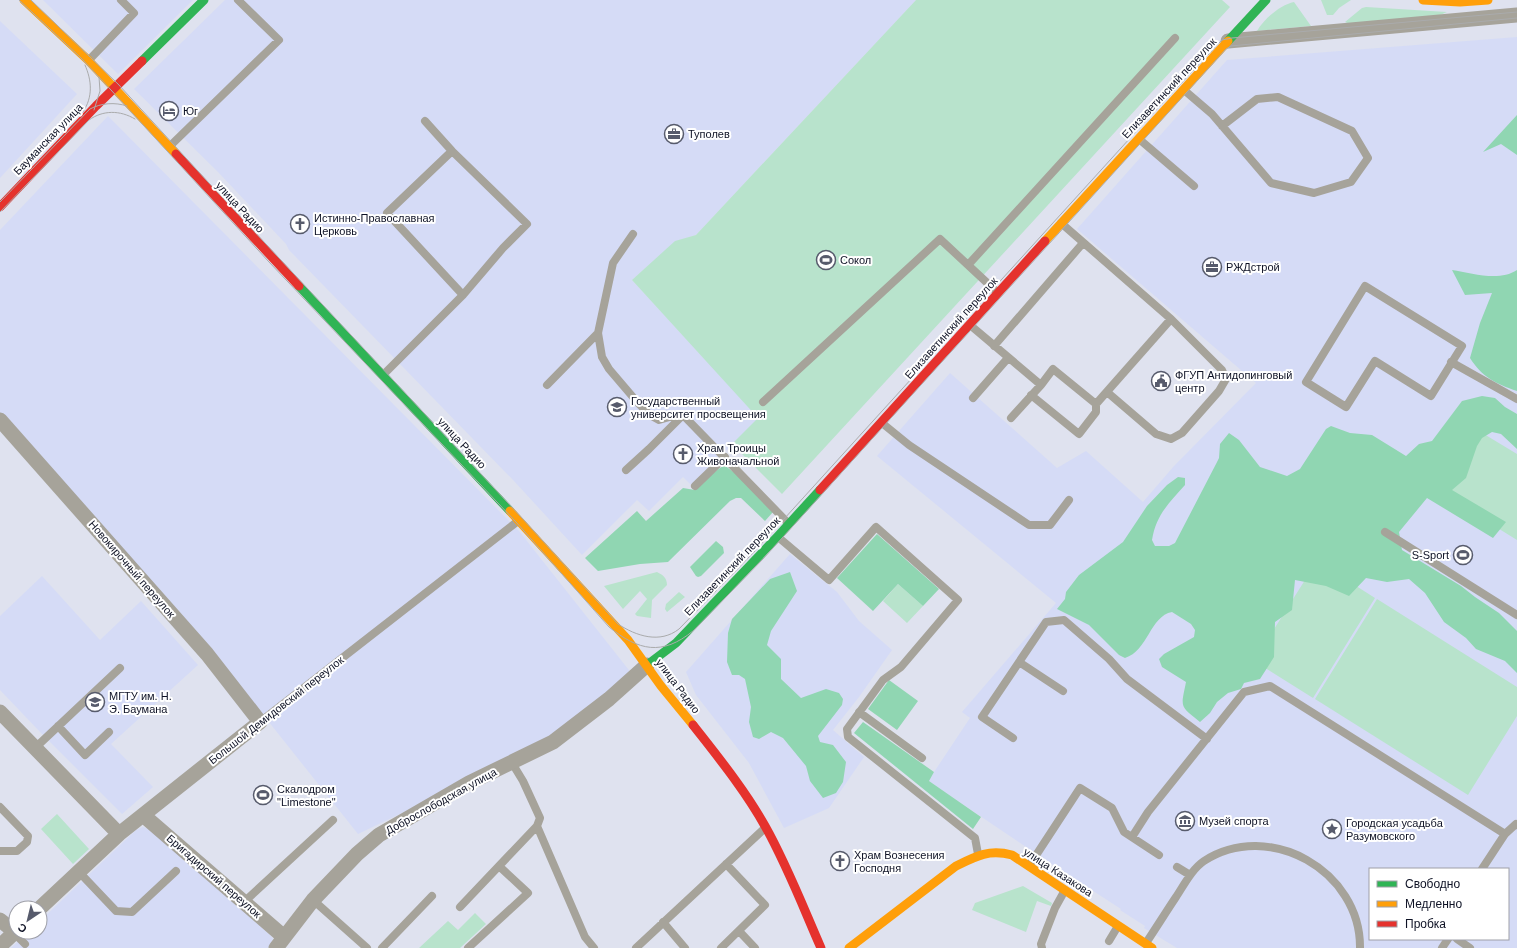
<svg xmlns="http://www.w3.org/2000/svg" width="1517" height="948" viewBox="0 0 1517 948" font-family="Arial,sans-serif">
  <rect width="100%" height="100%" fill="#dfe2ef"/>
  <!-- built -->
  <path fill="#d5dbf6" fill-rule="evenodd" d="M 43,0 L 193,0 L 118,74 Z
    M 225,0 L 916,0 L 696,235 L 675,242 L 632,280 L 759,418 L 691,485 L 683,477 L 649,511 L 637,500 L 582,555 L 514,481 L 289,250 L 286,244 L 218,172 L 134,89 Z
    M 0,21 L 77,94 L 0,178 Z
    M 1517,37 L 1517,948 L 1177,948 L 1144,928 L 1145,926 L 1120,910 L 1121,909 L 1047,861 L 928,781 L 970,718 L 962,712 L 1056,603 L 877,456 L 950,373 L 1057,468 L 1086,451 L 1143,502 L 1174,466 L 1256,383 L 1077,229 L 1227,60 ZM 1370,869 L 1508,869 L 1508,939 L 1370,939 Z
    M 108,116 L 519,531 L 636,679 L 569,733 L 358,834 L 210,648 L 0,414 L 0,230 Z
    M 790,554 L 837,592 L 859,621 L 892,650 L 859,697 L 833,730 L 864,757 L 829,808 L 784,828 L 749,763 L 696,695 L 686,672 Z
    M 42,576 L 100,640 L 141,601 L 198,665 L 111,744 L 153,787 L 122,814 L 42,734 L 0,690 L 0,616 Z
    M 143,827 L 148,829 L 209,880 L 270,935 L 273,939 L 268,948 L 11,948 L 28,932 L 40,932 L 40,921 L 136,830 Z"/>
  <!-- green -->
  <path fill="#b8e3cc" d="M 916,0 L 1222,0 L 1230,7 L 782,494 L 732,444 L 758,418 L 632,280 L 675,241 L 696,235 Z
    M 1321,0 L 1351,0 L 1339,8 L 1333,15 L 1327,15 Z
    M 1294,2 L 1311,26 L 1257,31 C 1264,19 1280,5 1294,2 Z
    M 1366,7 L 1447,12 L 1440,15 L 1350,24 L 1345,22 L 1362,8 Z
    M 1479,431 L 1517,454 L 1517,540 L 1441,493 Z
    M 1317,561 L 1375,598 L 1313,698 L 1254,661 Z
    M 657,572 C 663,575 667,578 667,585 L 652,600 L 651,618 L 637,616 L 635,614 L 647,599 L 640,591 L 623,609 L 604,586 Z
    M 898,584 L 923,606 L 907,623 L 883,601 Z
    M 679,592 L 685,597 L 667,612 L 665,609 L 666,604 Z
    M 1377,599 L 1517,687 L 1517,716 L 1468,795 L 1315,699 Z
    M 57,814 L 89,849 L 73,864 L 41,829 Z
    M 1023,886 L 1052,903 L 1051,906 L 1037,901 L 1026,932 L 972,910 L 975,903 Z
    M 475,913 L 486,924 L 460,948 L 419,948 L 448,921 L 458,930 Z"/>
  <!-- forest -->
  <path fill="#90d6b2" d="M 1517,115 L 1517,155 L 1501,144 L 1483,152 Z
    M 1452,270 C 1472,273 1499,282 1517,270 L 1517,391 C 1496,384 1482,377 1470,358 L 1480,323 L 1492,293 L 1465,295 Z
    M 1482,396 L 1495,398 L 1505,407 L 1517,414 L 1517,449 L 1501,434 L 1492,432 L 1482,438 L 1477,446 L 1466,478 L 1452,490 L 1506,522 L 1493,538 L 1427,498 L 1399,532 L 1402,550 L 1461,586 L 1475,597 L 1499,613 L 1517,631 L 1517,673 L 1505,661 L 1476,649 L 1466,638 L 1444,622 L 1425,593 L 1409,579 L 1387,582 L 1366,578 L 1349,596 L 1326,586 L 1295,580 L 1292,610 L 1275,622 L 1274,657 L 1260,679 L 1244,683 L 1241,689 L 1228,693 L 1217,702 L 1210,713 L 1200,722 C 1179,705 1181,708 1186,682 L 1162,667 L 1159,659 L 1164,654 L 1194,637 L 1195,630 L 1191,624 L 1172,612 C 1150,616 1148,651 1125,658 L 1119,655 L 1089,625 L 1057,609 L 1065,599 L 1066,592 L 1079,575 L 1123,542 L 1147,506 L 1167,485 L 1178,477 L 1185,478 L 1185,485 C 1169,503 1156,515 1152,540 L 1155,546 L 1169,546 L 1175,543 L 1216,464 L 1219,458 L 1220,444 L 1229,433 L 1239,440 L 1260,467 L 1287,476 L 1300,469 L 1326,429 L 1331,426 L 1350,433 L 1372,435 L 1406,456 L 1419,444 L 1432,441 L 1462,401 Z
    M 724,465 L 739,476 L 773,512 L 765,521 L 741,498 L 736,498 L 730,501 L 668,562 L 640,564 L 598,571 L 585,558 L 637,511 L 646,521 L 683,488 L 695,490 L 712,474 Z
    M 877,534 L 939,589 L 923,606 L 898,584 L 873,611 L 837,578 Z
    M 716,541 L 723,547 L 724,553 L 701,576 L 698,577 L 696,576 L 690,567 Z
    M 790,572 L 797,591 L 771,631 L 767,645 L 781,659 L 781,679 L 801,698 L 826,689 L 839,693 L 843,699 L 842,705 L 818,736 L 820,742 L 833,745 L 846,762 L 843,782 L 836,793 L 823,798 L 810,781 L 806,766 L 783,738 L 771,732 L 759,739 L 753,737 L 749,722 L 751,707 L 745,679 L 739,675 L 732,675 L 727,662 L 728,633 L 732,619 L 770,579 Z
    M 889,680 L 918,701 L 897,730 L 868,709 Z
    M 863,722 L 934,772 L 929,781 L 981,817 L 973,829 L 854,733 Z"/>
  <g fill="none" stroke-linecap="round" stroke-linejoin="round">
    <!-- lane -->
    <path stroke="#a6a39a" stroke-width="8" d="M 89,60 L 134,13 L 121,0
      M 1184,90 L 1212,114 L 1271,183 L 1314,193 L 1351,182 L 1368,158 L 1352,131 L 1278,97 L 1257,99 L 1222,126
      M 425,121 L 452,151 L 387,213 L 463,295
      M 1139,139 L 1194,186
      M 170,146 L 279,40 L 238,0
      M 633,234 L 613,263 L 598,333 L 602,357 L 609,369 L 638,403 L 650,415 L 659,420 L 680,414 L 683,415 L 788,523
      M 968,265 L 1175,38
      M 1365,286 L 1462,346 L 1431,396 L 1375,361 L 1346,407 L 1306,382 Z
      M 970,325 L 1041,385 L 1053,369 L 1096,404 L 1171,319 L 1061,223
      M 994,346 L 1083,243
      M 1451,362 L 1517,399
      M 383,375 L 463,295 L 503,248 L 527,224 L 452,151
      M 547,385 L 598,333
      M 1107,392 L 1156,434 L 1171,439 L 1182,433 L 1219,391 L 1226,379 L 1222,370 L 1171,319
      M 1031,395 L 1079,434 L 1096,412 L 1096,404
      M 973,398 L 1008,358
      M 763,402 L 940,239 L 997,292
      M 1011,418 L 1041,385
      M 882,423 L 909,445 L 1029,525 L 1050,525 L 1069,500
      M 626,470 L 649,449 L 683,415
      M 695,486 L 725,457
      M 1385,532 L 1517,615
      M 778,537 L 829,580 L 876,527 L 958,600 L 901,667 L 883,680 L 847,729 L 848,737 L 975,838 L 978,854
      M 1019,662 L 1063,691
      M 859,712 L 922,758
      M 260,722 L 518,521
      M 58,726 L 85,755 L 109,732
      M 1013,738 L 982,717 L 1046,622 L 1064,620 L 1109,659 L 1127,679 L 1207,739
      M 35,748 L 120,668
      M 512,763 L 523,781 L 540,818 L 537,826 L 585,937 L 594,948
      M 0,807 L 28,836 L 27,842 L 17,851 L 0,851
      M 1505,834 L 1516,824 L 1517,825
      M 1132,837 L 1148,812 L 1244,692 L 1270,686 L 1505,834 L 1482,869
      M 1029,866 L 1080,788 L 1112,808 L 1124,832 L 1159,855
      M 1177,867 L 1190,875
      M 79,872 L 116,911 L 132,912 L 176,871
      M 313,900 L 367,948
      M 244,902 L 333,820
      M 460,907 L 537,826
      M 663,922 L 685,948
      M 739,931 L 755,948
      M 14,933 L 25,944
      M 1457,939 L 1470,948
      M 1109,941 L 1118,926
      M 1146,943 C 1156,928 1166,912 1176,897 C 1184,885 1192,869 1204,861 C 1269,819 1361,871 1360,948
      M 382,948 L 432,896
      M 468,948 L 528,893 L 499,866
      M 636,948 L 765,828
      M 721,948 L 765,905 L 726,864
      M 1042,948 L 1041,944 L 1055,908 L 1065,890
      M 1442,948 L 1448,939"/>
    <!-- street -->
    <path stroke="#a6a39a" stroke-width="15" d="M 1228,41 L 1517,15
      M 0,420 L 207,654 L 260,722 L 119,834 L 40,908
      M 0,712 L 119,834
      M 143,815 L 284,937
      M 0,920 L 15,932
      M 0,946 L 16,931
      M 276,948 L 313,900 L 357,854 L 379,835 L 469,783 L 553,742 L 609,699 L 647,665"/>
    <!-- fast -->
    <path stroke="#30b455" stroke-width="9" d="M 1228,41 L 1266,0
      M 142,61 L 204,0
      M 299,286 L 510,511
      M 647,665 L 676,643 L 778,536 L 820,490"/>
    <!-- slow -->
    <path stroke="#ff9f0a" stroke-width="9" d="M 24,0 L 88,60 L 176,154
      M 1423,0 L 1460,2 L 1488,0
      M 1045,241 L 1228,41
      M 510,511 L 628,640 L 661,686 L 693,725
      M 849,948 L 956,866 C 976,856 989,849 1012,855 L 1152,948"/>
    <!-- jam -->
    <path stroke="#e5322d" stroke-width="9" d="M 176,154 L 299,286
      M 0,207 L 96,106 L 142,61
      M 820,490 L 1045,241
      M 693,725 C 718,757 745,790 765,826 C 787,865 803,907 821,948"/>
    <!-- tram -->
    <path stroke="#aaabac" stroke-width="1" d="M 19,0 L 81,58 L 111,90 L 269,262 L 516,522 L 609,627 C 639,651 662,656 693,631 L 763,559 L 1226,49 L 1231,46 L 1517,18
      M 31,0 L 118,84 L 208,182 L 522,518 L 618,624 C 636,636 660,644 679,629 L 754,552 L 1141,126 L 1222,40 L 1232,38 L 1517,12
      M 94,110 L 100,91 L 99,77
      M 83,112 C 93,97 92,81 85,65
      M 0,202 L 90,109 C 101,103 115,102 127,106
      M 0,212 L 89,120 C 103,110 120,110 135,119"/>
  </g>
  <!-- icons -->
  <defs>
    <g id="hotel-ring" transform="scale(1)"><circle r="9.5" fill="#fff" stroke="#575b6c" stroke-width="1.5"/><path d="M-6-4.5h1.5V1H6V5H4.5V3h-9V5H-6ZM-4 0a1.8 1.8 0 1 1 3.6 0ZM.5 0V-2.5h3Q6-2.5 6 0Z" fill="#575b6c"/></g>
    <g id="office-ring" transform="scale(1)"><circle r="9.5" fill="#fff" stroke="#575b6c" stroke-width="1.5"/><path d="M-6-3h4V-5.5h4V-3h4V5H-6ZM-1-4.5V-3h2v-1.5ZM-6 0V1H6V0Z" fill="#575b6c"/></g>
    <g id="church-ring" transform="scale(1)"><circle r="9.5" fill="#fff" stroke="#575b6c" stroke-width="1.5"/><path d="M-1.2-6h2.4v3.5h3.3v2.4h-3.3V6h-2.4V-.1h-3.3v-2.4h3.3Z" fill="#575b6c"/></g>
    <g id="stadium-ring" transform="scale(1)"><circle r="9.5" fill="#fff" stroke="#575b6c" stroke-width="1.5"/><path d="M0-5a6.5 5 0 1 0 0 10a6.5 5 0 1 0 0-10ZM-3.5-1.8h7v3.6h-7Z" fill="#575b6c"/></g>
    <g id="civic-ring" transform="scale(1)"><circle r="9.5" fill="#fff" stroke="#575b6c" stroke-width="1.5"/><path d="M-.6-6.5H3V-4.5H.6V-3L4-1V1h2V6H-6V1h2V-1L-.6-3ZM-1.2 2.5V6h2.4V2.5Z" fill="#575b6c"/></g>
    <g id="university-ring" transform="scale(1)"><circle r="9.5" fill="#fff" stroke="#575b6c" stroke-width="1.5"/><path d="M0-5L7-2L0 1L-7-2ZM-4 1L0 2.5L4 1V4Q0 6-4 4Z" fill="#575b6c"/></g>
    <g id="museum-ring" transform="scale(1)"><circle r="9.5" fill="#fff" stroke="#575b6c" stroke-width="1.5"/><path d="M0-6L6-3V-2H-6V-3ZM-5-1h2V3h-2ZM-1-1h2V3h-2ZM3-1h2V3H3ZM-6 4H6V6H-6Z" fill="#575b6c"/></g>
    <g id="sight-ring" transform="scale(1)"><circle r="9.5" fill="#fff" stroke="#575b6c" stroke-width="1.5"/><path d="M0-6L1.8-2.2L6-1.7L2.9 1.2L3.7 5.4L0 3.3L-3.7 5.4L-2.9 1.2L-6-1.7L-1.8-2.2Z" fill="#575b6c"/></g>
  </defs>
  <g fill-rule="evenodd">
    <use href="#hotel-ring" x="169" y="111"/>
    <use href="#office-ring" x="674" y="134"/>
    <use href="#church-ring" x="300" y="224"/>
    <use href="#stadium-ring" x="826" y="260"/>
    <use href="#office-ring" x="1212" y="267"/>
    <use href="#civic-ring" x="1161" y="381"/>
    <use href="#university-ring" x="617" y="407"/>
    <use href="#church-ring" x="683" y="454"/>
    <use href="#stadium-ring" x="1463" y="555"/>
    <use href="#university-ring" x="95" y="702"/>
    <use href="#stadium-ring" x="263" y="795"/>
    <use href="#museum-ring" x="1185" y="821"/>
    <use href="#sight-ring" x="1332" y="829"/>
    <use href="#church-ring" x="840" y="861"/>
  </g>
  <g text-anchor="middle" stroke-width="4" stroke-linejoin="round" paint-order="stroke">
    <!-- street labels -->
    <g font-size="11" fill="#0e1225" stroke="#fff">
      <text transform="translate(1169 88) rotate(-47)" y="4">Елизаветинский переулок</text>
      <text transform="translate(48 139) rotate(-46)" y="4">Бауманская улица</text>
      <text transform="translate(240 207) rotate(47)" y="4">улица Радио</text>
      <text transform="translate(951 328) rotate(-48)" y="4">Елизаветинский переулок</text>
      <text transform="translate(462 443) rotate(47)" y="4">улица Радио</text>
      <text transform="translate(732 566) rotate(-46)" y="4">Елизаветинский переулок</text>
      <text transform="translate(132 569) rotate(49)" y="4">Новокирочный переулок</text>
      <text transform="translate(678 686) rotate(53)" y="4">улица Радио</text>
      <text transform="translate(276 710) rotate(-38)" y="4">Большой Демидовский переулок</text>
      <text transform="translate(441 801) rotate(-29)" y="4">Доброслободская улица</text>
      <text transform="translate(1058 872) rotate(33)" y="4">улица Казакова</text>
      <text transform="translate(214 876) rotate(41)" y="4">Бригадирский переулок</text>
    </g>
    <!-- poi labels -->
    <g font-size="11" fill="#0e1225" stroke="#fff" text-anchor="start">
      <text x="183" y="115">Юг</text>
      <text x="688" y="138">Туполев</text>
      <text x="314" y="222">Истинно-Православная<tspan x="314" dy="13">Церковь</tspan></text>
      <text x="840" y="264">Сокол</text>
      <text x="1226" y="271">РЖДстрой</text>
      <text x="1175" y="379">ФГУП Антидопинговый<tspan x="1175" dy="13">центр</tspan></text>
      <text x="631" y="405">Государственный<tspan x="631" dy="13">университет просвещения</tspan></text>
      <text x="697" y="452">Храм Троицы<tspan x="697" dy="13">Живоначальной</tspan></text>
      <text x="1449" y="559" text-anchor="end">S-Sport</text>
      <text x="109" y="700">МГТУ им. Н.<tspan x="109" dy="13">Э. Баумана</tspan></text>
      <text x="277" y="793">Скалодром<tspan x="277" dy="13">"Limestone"</tspan></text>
      <text x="1199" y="825">Музей спорта</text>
      <text x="1346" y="827">Городская усадьба<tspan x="1346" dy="13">Разумовского</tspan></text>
      <text x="854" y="859">Храм Вознесения<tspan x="854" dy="13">Господня</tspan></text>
    </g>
  </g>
  <!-- legend -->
  <rect x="1369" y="868" width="140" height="72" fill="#ffffff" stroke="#9fa0a8"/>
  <rect x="1377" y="881" width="20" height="6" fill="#30b455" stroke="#9fa0a8"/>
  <text x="1405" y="888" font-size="12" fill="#0e1225">Свободно</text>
  <rect x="1377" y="901" width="20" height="6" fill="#ff9f0a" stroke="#9fa0a8"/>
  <text x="1405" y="908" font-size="12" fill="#0e1225">Медленно</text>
  <rect x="1377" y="921" width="20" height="6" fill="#e5322d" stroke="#9fa0a8"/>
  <text x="1405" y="928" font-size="12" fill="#0e1225">Пробка</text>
  <!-- north arrow -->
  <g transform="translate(28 920) rotate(215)"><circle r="19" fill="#ffffff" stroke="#9fa0a8"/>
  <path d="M0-3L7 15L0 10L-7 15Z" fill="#575b6c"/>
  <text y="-6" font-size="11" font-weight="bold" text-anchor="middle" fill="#0e1225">С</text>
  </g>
</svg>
